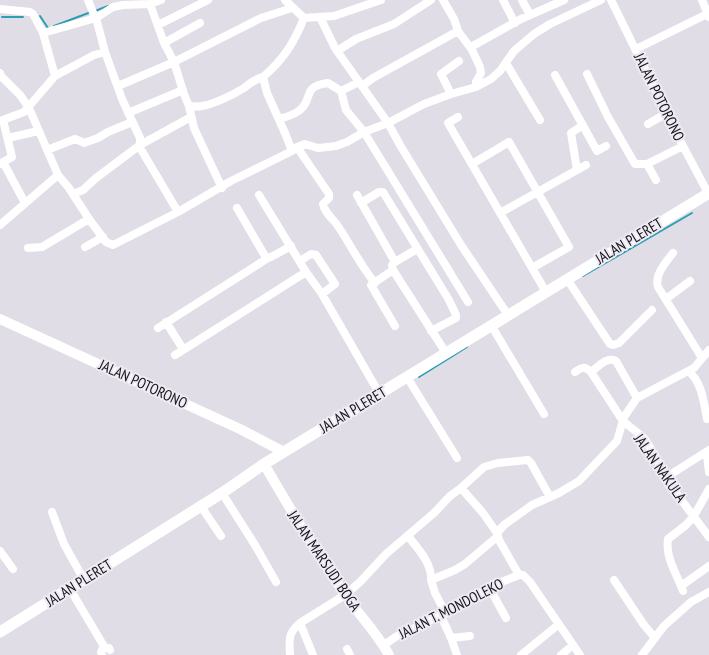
<svg xmlns="http://www.w3.org/2000/svg" width="709" height="655" viewBox="0 0 709 655" font-family="'PT Sans Narrow',sans-serif">
  <rect width="100%" height="100%" fill="#e1dde7"/>
  <g fill="none" stroke-linecap="round" stroke-linejoin="round">
    <!-- stream -->
    <path stroke="#2c9fb3" stroke-width="2" d="M 95,11 L 108,6
      M 40,16 L 48,28
      M 2,17 L 23,17
      M 54,26 L 91,12
      M 583,276 L 692,213
      M 419,377 L 467,347"/>
    <!-- minor -->
    <path stroke="#fff" stroke-width="8" d="M 88,0 L 94,15 L 93,19
      M 285,0 L 304,18 L 334,16 L 381,0
      M 443,0 L 454,19 L 458,31 L 472,50 L 480,67 L 481,73 L 476,82 L 476,87
      M 503,0 L 515,23
      M 522,0 L 530,15
      M 611,0 L 683,146 L 709,195
      M 702,0 L 709,17
      M 150,4 L 164,43 L 174,62 L 184,94 L 189,106 C 194,106 198,107 202,106 C 214,104 233,95 244,88 C 250,83 255,79 263,77
      M 0,9 L 30,12 L 33,14 L 43,33 L 96,18 L 113,7 L 123,5 L 150,4 L 161,0
      M 320,17 L 335,48 L 388,123 L 400,145 L 461,245 L 508,315
      M 158,25 L 208,0
      M 164,43 L 200,23
      M 471,47 L 521,19 L 564,0
      M 636,49 L 709,13
      M 337,51 L 356,39 L 394,24 L 431,0
      M 506,63 L 540,120
      M 0,73 L 1,76 L 20,95 L 29,108 L 58,175 L 69,188 L 89,219 L 106,242 L 113,245 L 178,212 L 231,181 L 292,151 L 297,147 L 305,144 L 318,148 L 336,146 L 347,142 L 364,132 L 388,123 L 424,104 L 451,94 L 476,87 L 491,79 L 500,71 L 514,51 L 534,34 L 550,24 L 601,0
      M 587,74 L 608,117 L 635,164 L 647,164 L 683,146
      M 555,75 L 597,151 L 606,146
      M 55,76 L 94,55 L 105,52
      M 118,86 L 174,62 L 261,18 L 292,8
      M 362,86 L 373,78 L 458,31
      M 341,91 L 346,110 L 364,132 L 468,302
      M 451,94 L 441,74 L 459,61
      M 189,106 L 194,128 L 222,188
      M 128,113 L 183,90
      M 458,117 L 448,123 L 546,292
      M 279,119 C 286,117 294,115 300,110 C 314,98 301,87 328,83 L 341,91 L 359,82
      M 0,121 L 24,112 L 55,76 L 43,33
      M 648,124 L 667,113
      M 8,138 L 38,131
      M 140,145 L 191,117
      M 139,146 L 178,212
      M 297,147 L 329,194 L 329,198 L 323,204 C 324,210 330,217 335,222 C 349,241 359,264 375,283
      M 47,150 L 75,139 L 80,141 L 84,143 L 98,138 L 108,132 L 132,122
      M 292,151 L 285,133 L 267,93 L 263,77 C 283,60 294,43 304,18
      M 3,162 L 25,203
      M 0,164 L 12,157 L 3,120
      M 472,164 L 509,142 L 569,247 L 532,268
      M 647,164 L 656,180
      M 577,170 L 571,133 L 583,125
      M 73,194 L 83,190 L 96,178 L 140,145 L 140,138 L 122,99 L 105,52 L 96,18
      M 259,195 L 306,272 L 322,294 L 379,393
      M 357,195 L 395,262 L 392,265 L 393,270
      M 361,203 L 379,192 L 383,192 L 449,300 L 456,315 L 456,318 L 431,331
      M 237,208 L 265,256 L 268,258 L 271,257 L 291,246
      M 500,213 L 586,165
      M 0,225 L 58,175
      M 85,247 L 103,237
      M 28,248 L 42,247 L 89,219
      M 673,253 C 666,262 654,275 658,287 L 702,358
      M 300,261 L 311,254 L 316,255 L 335,284 L 322,294
      M 395,262 L 417,249
      M 567,279 L 610,344 L 613,345 L 619,343 L 652,310
      M 666,299 L 690,281
      M 166,322 L 183,349
      M 491,325 L 544,414
      M 395,326 L 371,285 L 393,270 L 446,353
      M 158,328 L 268,258
      M 709,350 L 694,368 L 688,371 C 702,381 704,404 707,419 L 709,418
      M 175,355 L 306,272
      M 575,372 C 582,367 584,366 591,372 L 623,421 L 644,438 L 656,457 L 665,478 L 709,537
      M 591,372 C 598,367 607,356 616,361 L 637,398
      M 407,377 L 457,458
      M 709,453 L 707,456 L 709,472
      M 665,478 L 709,450
      M 461,488 L 483,513 L 497,533
      M 222,493 L 255,545 L 276,582
      M 200,505 L 221,536
      M 52,512 L 64,544 L 84,580
      M 408,536 C 418,549 432,563 431,580
      M 0,551 L 13,569
      M 614,580 L 644,625 L 655,638
      M 681,586 L 709,566
      M 489,587 L 506,618
      M 70,589 L 105,648
      M 683,591 C 677,574 665,558 668,539 L 686,525 L 694,516 L 709,489
      M 446,614 L 435,593 L 431,580 L 455,570 L 465,564 L 498,536
      M 441,616 L 451,638 L 470,636
      M 300,623 L 313,655
      M 451,638 L 457,655
      M 384,645 L 397,636 L 457,608 L 489,587 L 519,575
      M 347,649 L 350,655
      M 102,655 L 101,652 L 103,648 L 109,648 L 110,650
      M 290,655 C 289,640 288,633 300,623 L 345,595 L 360,582 L 386,554 L 434,513 L 450,496 L 461,488 L 484,467 L 498,463 L 528,460 L 531,463 L 550,497
      M 521,655 L 559,624
      M 561,655 L 573,645
      M 580,655 L 530,582 L 523,575 L 519,575 L 499,540 L 497,533 L 504,525 L 532,505 L 559,493 L 579,481 L 617,441 L 624,417 L 637,398 L 688,371
      M 642,655 L 664,626 L 691,602 L 709,592"/>
    <!-- tertiary -->
    <path stroke="#fff" stroke-width="10" d="M 0,319 L 240,429 L 284,452
      M 264,464 C 290,509 317,553 346,596 C 360,616 378,634 389,655"/>
    <!-- secondary -->
    <path stroke="#fff" stroke-width="11" d="M 0,632 L 222,493 L 264,464 L 709,193"/>
  </g>
  <g text-anchor="middle" stroke-width="4" stroke-linejoin="round" paint-order="stroke">
    <!-- street labels -->
    <g font-size="15" fill="#161518" stroke="#eeebf5">
      <text transform="translate(659 97) rotate(64)" y="5">JALAN POTORONO</text>
      <text transform="translate(629 241) rotate(-31)" y="5">JALAN PLERET</text>
      <text transform="translate(143 384) rotate(25)" y="5">JALAN POTORONO</text>
      <text transform="translate(353 410) rotate(-31)" y="5">JALAN PLERET</text>
      <text transform="translate(660 468) rotate(55)" y="5">JALAN NAKULA</text>
      <text transform="translate(324 561) rotate(56)" y="5">JALAN MARSUDI BOGA</text>
      <text transform="translate(79 583) rotate(-32)" y="5">JALAN PLERET</text>
      <text transform="translate(451 609) rotate(-27)" y="5">JALAN T. MONDOLEKO</text>
    </g>
  </g>
</svg>
